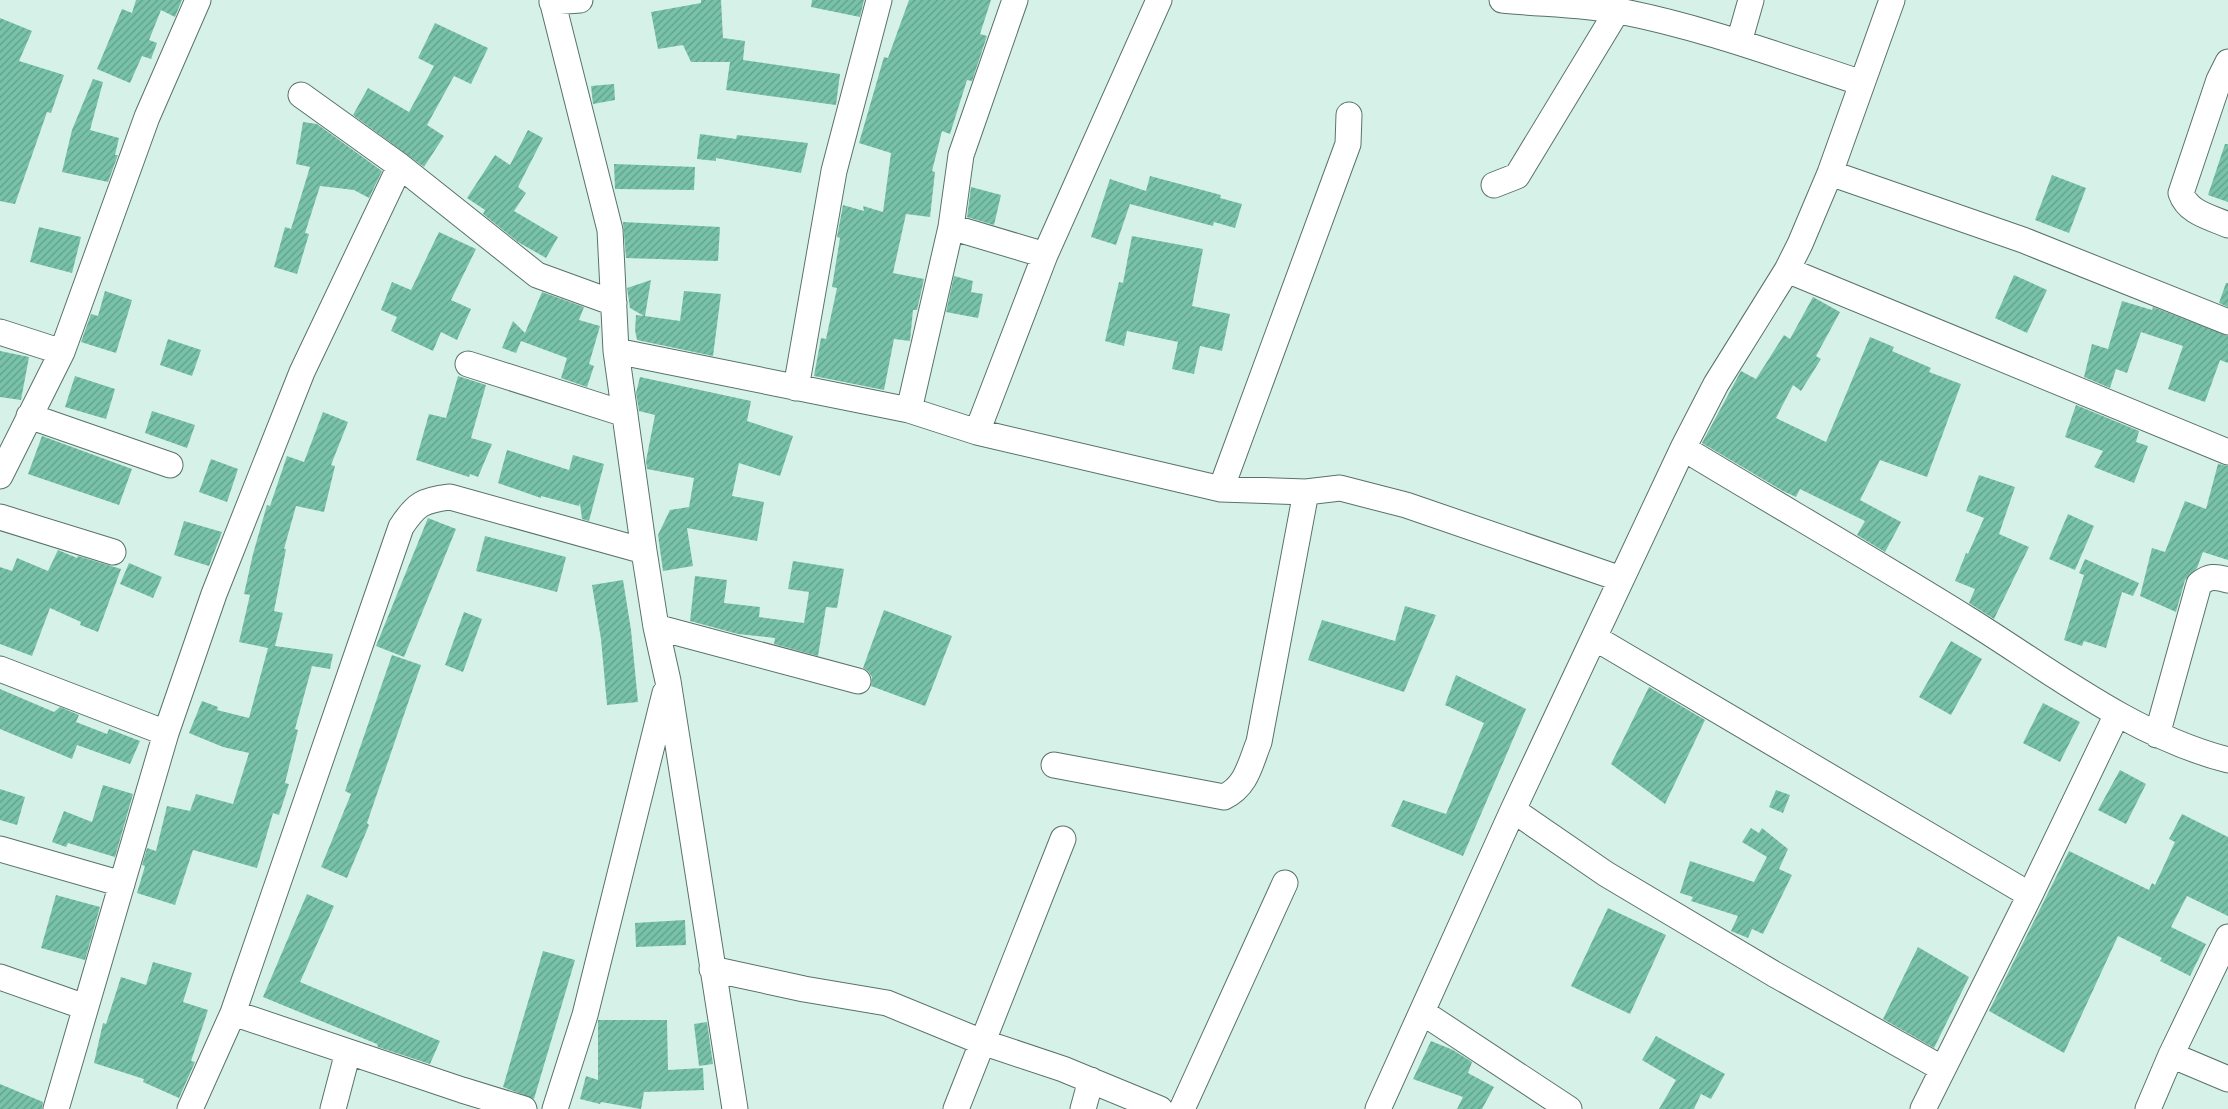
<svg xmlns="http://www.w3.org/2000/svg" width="2228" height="1109" viewBox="0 0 2228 1109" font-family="Karla,sans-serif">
  <defs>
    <pattern id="building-hatch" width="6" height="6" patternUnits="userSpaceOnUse" patternTransform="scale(1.25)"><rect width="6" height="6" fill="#78c2aa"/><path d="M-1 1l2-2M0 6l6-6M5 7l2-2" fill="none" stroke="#629e8b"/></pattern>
  </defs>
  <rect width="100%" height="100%" fill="#d6f2e8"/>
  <!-- building -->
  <path fill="url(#building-hatch)" d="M 136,0 L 182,0 L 175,17 L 161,10 L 149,40 L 157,43 L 151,59 L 142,56 L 130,83 L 97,69 L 122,9 L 132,13 Z
    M 701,0 L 721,0 L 723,38 L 745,41 L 743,60 L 840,74 L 836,105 L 726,90 L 730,62 L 691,62 L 683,45 L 658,49 L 651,12 L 701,3 Z
    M 812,0 L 864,0 L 860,17 L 811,7 Z
    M 909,0 L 991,0 L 980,34 L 987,36 L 972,81 L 967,80 L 950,134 L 942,131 L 932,171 L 935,172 L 930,217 L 906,214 L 893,273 L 924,279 L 917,310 L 913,310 L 910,341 L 894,339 L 884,390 L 814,376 L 821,338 L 826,339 L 837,288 L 832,287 L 840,238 L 837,237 L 843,205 L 864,211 L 863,206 L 883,212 L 891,153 L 859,143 L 884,57 L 888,58 Z
    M 0,18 L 32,31 L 19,61 L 64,75 L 51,113 L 47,112 L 15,204 L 0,201 Z
    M 435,23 L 488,48 L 471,84 L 454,76 L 427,125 L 444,136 L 424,167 L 353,115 L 368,88 L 409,112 L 434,66 L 418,58 Z
    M 93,79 L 103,82 L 90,130 L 119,138 L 115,155 L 118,155 L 108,182 L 62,172 L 72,130 Z
    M 614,84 L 615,100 L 593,104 L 591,86 Z
    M 303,122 L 317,124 L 382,171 L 369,198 L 354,190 L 320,186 L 305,233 L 309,234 L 297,274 L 274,267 L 285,227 L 291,229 L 310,167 L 296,164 Z
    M 528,130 L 543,138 L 518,187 L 526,193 L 514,211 L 558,237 L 546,258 L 518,242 L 483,214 L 485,210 L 467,198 L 495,155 L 510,165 Z
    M 700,134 L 736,139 L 737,135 L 808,143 L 801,173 L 716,158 L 716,161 L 697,159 Z
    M 2225,144 L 2228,144 L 2228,202 L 2208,195 Z
    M 614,164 L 695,167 L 694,190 L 615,189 Z
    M 2052,175 L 2086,188 L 2069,233 L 2035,220 Z
    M 1150,176 L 1221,195 L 1220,198 L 1242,204 L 1235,228 L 1214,222 L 1213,226 L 1130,204 L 1116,245 L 1091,237 L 1110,179 L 1146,191 Z
    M 971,187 L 1001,195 L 994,225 L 967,217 Z
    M 623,222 L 720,227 L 718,261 L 626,258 Z
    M 39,227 L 81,237 L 72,273 L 30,262 Z
    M 439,232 L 476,249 L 451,300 L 471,309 L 457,340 L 441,332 L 433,351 L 391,331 L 397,317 L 381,310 L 392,282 L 411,290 Z
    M 1132,236 L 1203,249 L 1192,306 L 1230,314 L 1222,351 L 1200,346 L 1194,374 L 1172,369 L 1178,342 L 1127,331 L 1124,346 L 1105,341 L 1119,282 L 1123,283 Z
    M 2014,275 L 2047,290 L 2027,333 L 1995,318 Z
    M 954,276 L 973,281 L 971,292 L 983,294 L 978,318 L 946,312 Z
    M 651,280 L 645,316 L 680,321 L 684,291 L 721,294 L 713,356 L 637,340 L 635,330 L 636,315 L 644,316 L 630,308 L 627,288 Z
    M 2226,283 L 2228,283 L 2228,307 L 2219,303 Z
    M 105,291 L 132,300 L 116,353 L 81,342 L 91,314 L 98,316 Z
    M 542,292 L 584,307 L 579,320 L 600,326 L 589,364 L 594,366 L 587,387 L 561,378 L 567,358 L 521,341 L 516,353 L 502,348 L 513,321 L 525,333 Z
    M 1813,297 L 1840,312 L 1816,356 L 1821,359 L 1801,391 L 1793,385 L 1776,418 L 1826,442 L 1870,337 L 1894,347 L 1892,351 L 1931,368 L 1929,372 L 1961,384 L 1927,477 L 1880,460 L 1860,500 L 1901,522 L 1885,552 L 1857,535 L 1865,521 L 1800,489 L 1796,497 L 1783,491 L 1702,443 L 1741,371 L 1756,379 L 1784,335 L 1790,339 Z
    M 2122,301 L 2152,310 L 2153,307 L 2228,336 L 2228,363 L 2220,360 L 2205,402 L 2168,389 L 2183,346 L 2141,332 L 2127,373 L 2116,369 L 2110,388 L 2084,377 L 2092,344 L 2108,349 Z
    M 168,339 L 201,350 L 192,376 L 160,365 Z
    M 0,351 L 29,357 L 21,400 L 0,397 Z
    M 75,376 L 115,389 L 106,419 L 65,407 Z
    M 458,376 L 486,385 L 471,438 L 492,444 L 478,477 L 470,474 L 469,477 L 416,460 L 429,414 L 446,418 Z
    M 640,377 L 751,401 L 747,421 L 793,436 L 780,476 L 739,463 L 732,496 L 764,502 L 757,541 L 687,528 L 693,566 L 663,571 L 658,535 L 670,510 L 689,507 L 694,478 L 647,469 L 646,461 L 655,415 L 639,411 L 636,393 Z
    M 2076,405 L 2139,431 L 2136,442 L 2148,446 L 2134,483 L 2094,467 L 2103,451 L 2065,437 Z
    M 152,411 L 195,425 L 187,448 L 145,433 Z
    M 323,412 L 348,422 L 331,465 L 335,466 L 324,512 L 296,506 L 284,549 L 286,549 L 274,611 L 283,613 L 275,646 L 333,654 L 330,669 L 312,666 L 295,729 L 298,730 L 285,783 L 289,784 L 279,815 L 273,813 L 257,868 L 193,850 L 175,905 L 137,893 L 145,866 L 142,865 L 147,848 L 156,851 L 167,806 L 190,811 L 196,794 L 233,804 L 249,753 L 223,747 L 189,733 L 202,701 L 218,707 L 217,710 L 249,718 L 268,648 L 239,642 L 250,595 L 244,594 L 253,554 L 267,505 L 270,506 L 287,456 L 304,462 Z
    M 42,436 L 132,469 L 119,505 L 28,474 Z
    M 507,450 L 569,470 L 573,455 L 604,464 L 589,521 L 582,519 L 580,503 L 579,506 L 541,496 L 541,498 L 498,483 Z
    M 211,459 L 238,469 L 227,502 L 199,492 Z
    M 2218,464 L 2228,466 L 2228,560 L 2203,552 L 2197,568 L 2185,580 L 2176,612 L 2140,596 L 2152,548 L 2165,552 L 2185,501 L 2206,509 Z
    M 1979,475 L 2015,487 L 1999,534 L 2029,547 L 1994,619 L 1969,603 L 1975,589 L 1955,581 L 1966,553 L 1968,554 L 1984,518 L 1966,511 Z
    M 2068,514 L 2094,526 L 2075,570 L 2049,559 Z
    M 428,518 L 456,529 L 404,657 L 376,646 Z
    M 184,521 L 222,532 L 209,566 L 174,555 Z
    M 485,536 L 566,557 L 557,592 L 476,571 Z
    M 58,550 L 77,558 L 78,556 L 121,569 L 98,632 L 80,625 L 81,622 L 50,608 L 32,656 L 0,644 L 0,567 L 12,571 L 17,558 L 48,571 Z
    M 2085,559 L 2139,583 L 2133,596 L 2122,592 L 2106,648 L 2084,641 L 2082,646 L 2064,640 L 2084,575 L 2079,573 Z
    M 793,561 L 844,569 L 837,608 L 826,607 L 818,656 L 774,644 L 775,638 L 738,634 L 690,621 L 695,576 L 727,580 L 724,603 L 760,607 L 759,617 L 804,623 L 809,592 L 788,589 Z
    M 129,563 L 162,577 L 153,598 L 120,584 Z
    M 623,580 L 631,630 L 638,702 L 607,705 L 601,639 L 592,585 Z
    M 1405,606 L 1436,615 L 1404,692 L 1308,660 L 1322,620 L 1395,641 Z
    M 884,610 L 952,636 L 925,706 L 871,686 L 872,677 L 868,671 L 863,668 Z
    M 464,612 L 482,619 L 463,672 L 445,665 Z
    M 1951,641 L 1982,659 L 1951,715 L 1919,697 Z
    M 392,655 L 421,665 L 367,823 L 369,825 L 347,878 L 321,867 L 351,794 L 345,791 Z
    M 1456,675 L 1526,709 L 1463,856 L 1391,826 L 1403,800 L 1446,814 L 1484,723 L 1445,705 Z
    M 1649,687 L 1705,720 L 1665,804 L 1611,764 Z
    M 0,689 L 54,712 L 60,707 L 79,715 L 76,722 L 107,734 L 109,729 L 140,741 L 130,764 L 77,745 L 72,759 L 0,729 Z
    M 2043,703 L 2080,722 L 2060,762 L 2023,743 Z
    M 2120,770 L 2146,784 L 2126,824 L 2098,810 Z
    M 103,785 L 133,794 L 115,857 L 68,843 L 66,847 L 52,842 L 64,811 L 92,822 Z
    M 0,789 L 25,797 L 17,825 L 0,820 Z
    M 1776,790 L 1790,795 L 1783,813 L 1769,807 Z
    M 2182,814 L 2228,837 L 2228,916 L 2187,896 L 2171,927 L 2206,944 L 2190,976 L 2160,961 L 2162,958 L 2118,936 L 2064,1053 L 1989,1011 L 2069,851 L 2149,890 L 2152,883 L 2155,885 L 2175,842 L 2169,839 Z
    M 1751,828 L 1759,833 L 1762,828 L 1788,849 L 1779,869 L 1792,875 L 1763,934 L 1752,929 L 1748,938 L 1731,931 L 1738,916 L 1691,901 L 1693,897 L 1680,893 L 1690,861 L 1754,882 L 1767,857 L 1742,842 Z
    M 307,894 L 334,906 L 300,982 L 440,1041 L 430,1064 L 378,1047 L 377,1044 L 263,997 Z
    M 56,895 L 100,907 L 85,960 L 41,948 Z
    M 1608,908 L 1666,935 L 1630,1014 L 1571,986 Z
    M 685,920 L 686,945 L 636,947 L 635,923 Z
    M 1918,947 L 1969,977 L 1934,1048 L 1883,1019 Z
    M 543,951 L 575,960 L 534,1099 L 503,1087 Z
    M 153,962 L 192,973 L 183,1002 L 208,1010 L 191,1061 L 195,1062 L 179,1098 L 143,1082 L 144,1079 L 94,1063 L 103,1023 L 106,1024 L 121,977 L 146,985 Z
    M 598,1020 L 667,1020 L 668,1070 L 703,1068 L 704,1090 L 644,1092 L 641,1109 L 601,1102 L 600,1104 L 580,1099 L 586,1076 L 598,1080 Z
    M 707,1022 L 713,1064 L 699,1066 L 694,1024 Z
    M 1656,1036 L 1725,1074 L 1711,1099 L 1701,1094 L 1694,1109 L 1659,1109 L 1676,1080 L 1642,1060 Z
    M 1431,1041 L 1453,1050 L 1472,1062 L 1468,1073 L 1494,1087 L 1482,1109 L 1457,1109 L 1463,1097 L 1413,1079 Z
    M 0,1084 L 43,1102 L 42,1109 L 0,1109 Z"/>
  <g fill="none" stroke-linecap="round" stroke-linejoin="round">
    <!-- minor casing -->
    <g stroke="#597269" stroke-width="27">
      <path id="minor" d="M 552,0 L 610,230 L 616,351 L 644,551 L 656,627 L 668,681 L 735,1109
        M 1502,0 C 1540,4 1581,4 1619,11 C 1702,27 1782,57 1862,83
        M 552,2 L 580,0
        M 1739,42 L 1751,0
        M 2228,62 L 2219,80 L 2181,193 C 2188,213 2210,217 2228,225
        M 301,95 L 400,166 L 537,275 L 614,303
        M 1830,173 L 2023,240 L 2228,322
        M 1494,185 L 1517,176 L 1617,11
        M 951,227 L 1045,255
        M 1787,270 L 2228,452
        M 0,332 L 62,352
        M 616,351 L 909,410 L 977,432 L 1045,255 L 1159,0
        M 468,364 L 625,414
        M 796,388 L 834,171 L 879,0
        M 909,410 L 951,227 L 961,155 L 1015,0
        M 29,416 L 170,465
        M 977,432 L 1221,489 L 1306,492 L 1340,488 L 1406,505 L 1621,579
        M 1683,448 C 1777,505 1873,560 1966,618 C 2050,670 2131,735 2228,760
        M 0,476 L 62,352 L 147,117 L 198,0
        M 1221,489 L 1348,144 L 1349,115
        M 0,517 L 113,552
        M 656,627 L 858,681
        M 1595,638 L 2030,895
        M 0,669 L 166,733
        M 2157,735 L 2199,584 C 2209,576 2215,576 2228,580
        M 1054,765 L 1224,797 C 1247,786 1250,764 1259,742 L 1306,492
        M 1513,810 L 1606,874 L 1774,974 L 1943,1069
        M 0,849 L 122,884
        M 712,969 L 804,989 L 887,1003 L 982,1042 L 1063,1069 L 1160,1109
        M 0,977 L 85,1007
        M 1422,1012 L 1569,1109
        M 233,1013 L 462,1090 L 524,1109
        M 2171,1055 L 2228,1079
        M 56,1109 L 166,733 L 214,594 L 302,372 L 400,166
        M 190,1109 L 233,1013 L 401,527 C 416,504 423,500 450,497 L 644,551
        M 333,1109 L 348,1052
        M 555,1109 L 585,1015 L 665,693
        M 956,1109 L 1063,839
        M 1083,1109 L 1091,1080
        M 1182,1109 L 1285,883
        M 1378,1109 L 1513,810 L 1683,448 L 1716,384 L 1787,270 L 1800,244 L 1830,173 L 1892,0
        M 1923,1109 L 2030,895 L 2117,714
        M 2148,1109 L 2171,1055 L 2228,937"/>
    </g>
    <!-- minor -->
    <use href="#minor" stroke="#fff" stroke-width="25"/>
  </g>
</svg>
